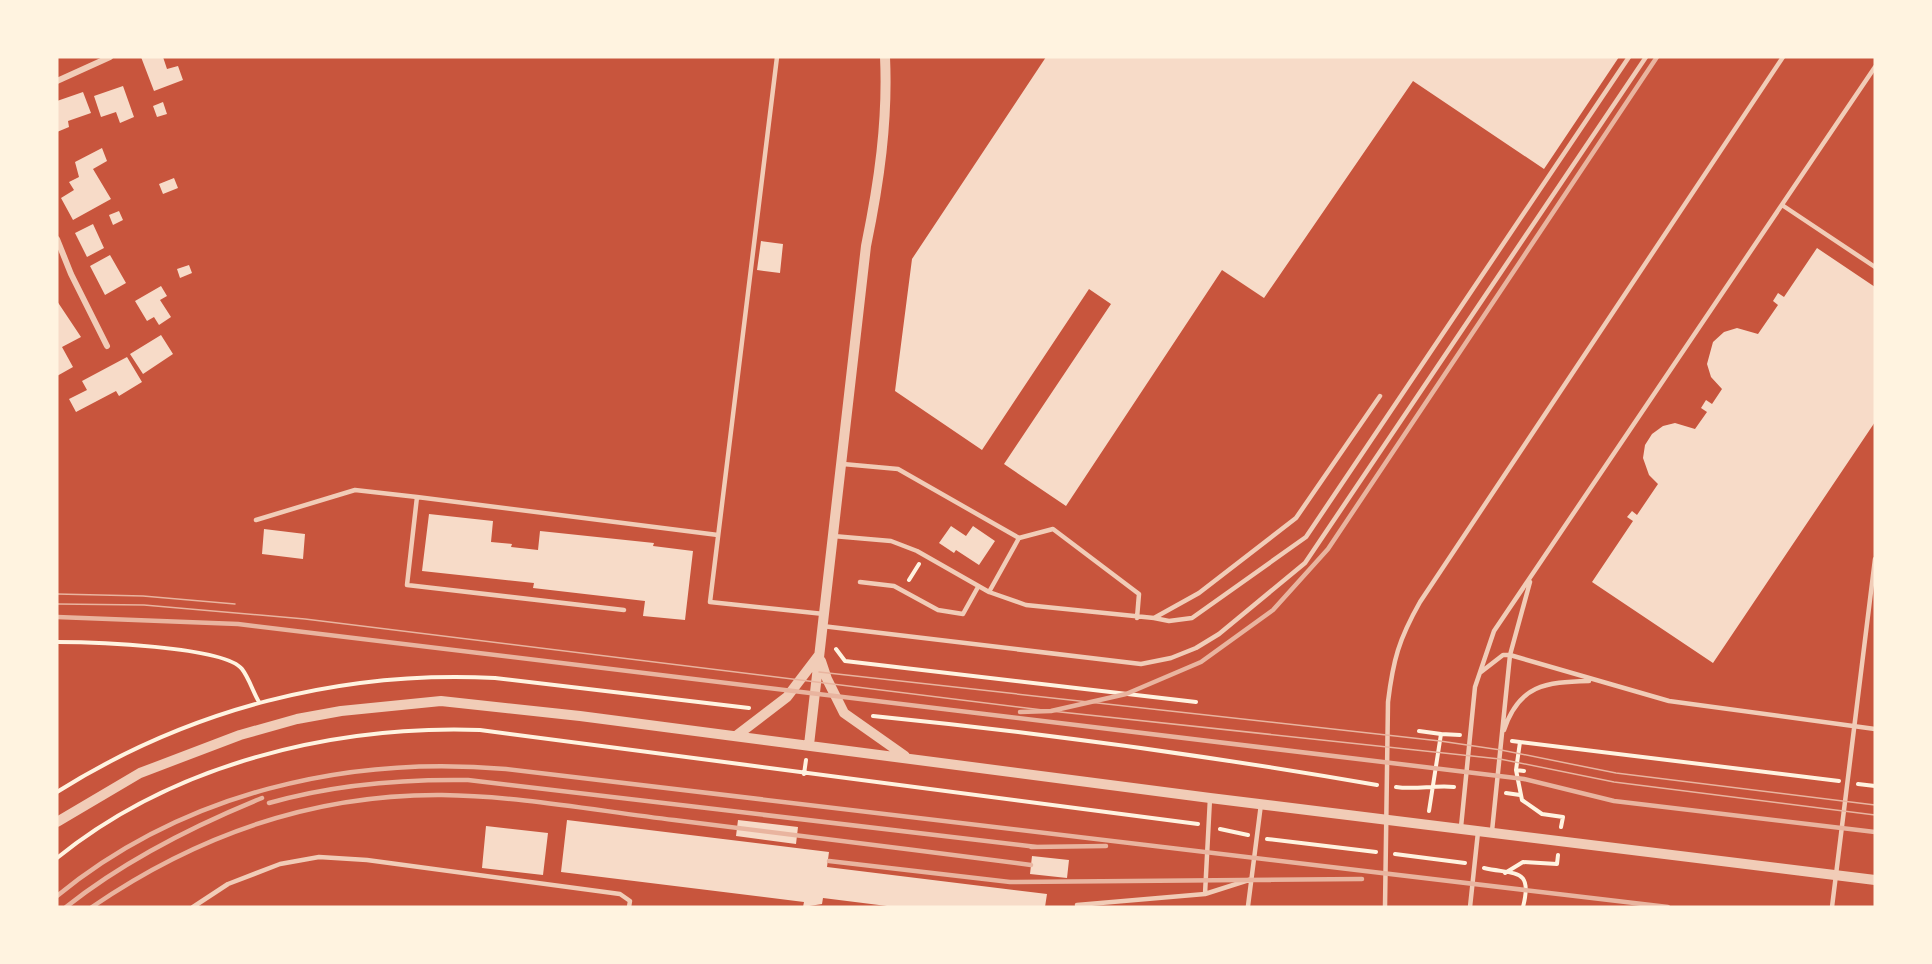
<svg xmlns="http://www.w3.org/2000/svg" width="1932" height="964" viewBox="0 0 1932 964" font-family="Montserrat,sans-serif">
  <rect width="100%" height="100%" fill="#c8553d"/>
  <!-- building -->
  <path fill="#f7dbc8" d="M 141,57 L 163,57 L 167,69 L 178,66 L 183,80 L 154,91 Z
    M 1046,57 L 1619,57 L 1544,169 L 1413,81 L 1264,298 L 1222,270 L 1066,506 L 1004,464 L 1111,304 L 1089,289 L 982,450 L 895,391 L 912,259 Z
    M 123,86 L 134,117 L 120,123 L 116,112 L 101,117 L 94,96 Z
    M 83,92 L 91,113 L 68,121 L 69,127 L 57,132 L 57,101 Z
    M 163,102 L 167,114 L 157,117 L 153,106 Z
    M 102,148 L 107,161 L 93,169 L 111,199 L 73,220 L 61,198 L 74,190 L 69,182 L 79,177 L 75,162 Z
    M 174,178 L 178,188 L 163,194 L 159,184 Z
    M 119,211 L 123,220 L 113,225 L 109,215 Z
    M 93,224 L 104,248 L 87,257 L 75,233 Z
    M 761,241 L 783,244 L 780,273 L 757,270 Z
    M 1817,248 L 1875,287 L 1875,422 L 1713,663 L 1592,582 L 1633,521 L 1627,517 L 1632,511 L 1637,515 L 1658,484 L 1649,475 L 1643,458 L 1645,445 L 1652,434 L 1663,426 L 1675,423 L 1695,429 L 1707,412 L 1701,408 L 1706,400 L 1712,404 L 1722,389 L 1711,377 L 1707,364 L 1713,342 L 1724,332 L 1737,328 L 1758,334 L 1778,305 L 1773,301 L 1778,293 L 1784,297 Z
    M 110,255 L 126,283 L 105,295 L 90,266 Z
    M 189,265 L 192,273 L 180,278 L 177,269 Z
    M 161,286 L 167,296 L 160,300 L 171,317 L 159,325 L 154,317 L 147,321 L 135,301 Z
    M 57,301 L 81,337 L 62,347 L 73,367 L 57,376 Z
    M 161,335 L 173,354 L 143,374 L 130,354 Z
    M 127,357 L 142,382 L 119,396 L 116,391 L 76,412 L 69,399 L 87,390 L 82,381 Z
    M 429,514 L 493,521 L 491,542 L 512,544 L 511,547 L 538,550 L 540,531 L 654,543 L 653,546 L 693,551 L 685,620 L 643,616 L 645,601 L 533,588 L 534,583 L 422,571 Z
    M 951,526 L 966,536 L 973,526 L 995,541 L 979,565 L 956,550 L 954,553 L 939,543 Z
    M 264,529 L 305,534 L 303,559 L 262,554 Z
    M 567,820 L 829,852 L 827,867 L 1047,894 L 1045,907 L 895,907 L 823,898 L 822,904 L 803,907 L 804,902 L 561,872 Z
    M 738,820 L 798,827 L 796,844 L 736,836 Z
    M 486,826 L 548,833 L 543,875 L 482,868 Z
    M 1032,856 L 1069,860 L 1067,878 L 1030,874 Z"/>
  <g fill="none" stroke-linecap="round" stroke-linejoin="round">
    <!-- path -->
    <path stroke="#fff3e0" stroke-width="4" d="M 909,580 L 919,564
      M 57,642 C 89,642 224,646 242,669 C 249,678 253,692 259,702
      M 836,649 L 845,661 L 1196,702
      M 873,716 C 1042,733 1210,756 1377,785
      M 1419,731 L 1441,734
      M 1512,741 L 1839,781
      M 1520,742 L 1516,770 L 1524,771
      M 1516,770 L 1522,800 L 1542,814 L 1563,817 L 1561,827
      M 804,774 L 806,760
      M 1858,784 L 1875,786
      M 1396,787 C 1415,790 1434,785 1454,787
      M 57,792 C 189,709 340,670 495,678 L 749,708
      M 1506,793 L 1520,795
      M 1429,811 L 1441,734 L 1460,735
      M 1220,829 L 1248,835
      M 1267,839 L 1376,852
      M 1395,854 L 1465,863
      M 57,858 C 173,764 333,725 480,730 L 1198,824
      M 1484,868 C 1516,875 1533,868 1523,907
      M 1505,873 L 1523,862 L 1557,864 L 1558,855"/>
    <!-- service -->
    <path stroke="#f1ccb7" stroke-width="4.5" d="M 777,57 L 710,602 L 824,614
      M 1782,205 L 1875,267
      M 256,520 L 355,490 L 417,497
      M 833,536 L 891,541 L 917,551 L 989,592 L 1019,538 L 898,469 L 843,464
      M 1019,538 L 1053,529 L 1139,594 L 1137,618
      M 860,582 L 894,586 L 938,610 L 963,614 L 978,587
      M 989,592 L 1026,605 L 1154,618 L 1199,593 L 1296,518 L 1380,396
      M 624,610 L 407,585 L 417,497 L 718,535
      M 1154,618 L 1169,621 L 1192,618 L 1306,537 L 1629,57
      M 822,626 L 1141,664 L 1171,658 L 1196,648 L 1219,634 L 1305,563 L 1646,57
      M 1481,672 L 1503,655 L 1510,655 L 1669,701 L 1875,729
      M 1504,730 C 1519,685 1545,682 1589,681
      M 1461,827 L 1475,687 L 1494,631 L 1875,67
      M 1492,831 L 1510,655 L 1530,582
      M 1205,894 L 1210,798
      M 1077,905 L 1205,894 L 1252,879
      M 1248,906 L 1261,804
      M 193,907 L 228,884 L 280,864 L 319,857 L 367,860 L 620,894 L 630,901 L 629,907
      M 1385,907 L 1388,702 C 1393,660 1399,639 1420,602 L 1783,57
      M 1470,907 L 1478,832
      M 1832,907 L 1875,559"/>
    <!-- minor -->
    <path stroke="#f1ccb7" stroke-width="6" d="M 57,81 L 110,57
      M 57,239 L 71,274 L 107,346"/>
    <!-- tertiary -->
    <path stroke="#f1ccb7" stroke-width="10" d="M 821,661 L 827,679 L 844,713 L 905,756
      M 736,736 L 787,697 L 819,655
      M 809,745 L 866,246 C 879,183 888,121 885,57
      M 57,822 L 140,773 L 240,735 L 297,719 L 341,711 L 441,701 L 580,716 L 1210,798 L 1875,880"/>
    <!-- tram -->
    <path stroke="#e9b49f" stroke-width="1.5" d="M 57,594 L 143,596 L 235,604
      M 57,604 L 144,605 L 305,619 L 1051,711 L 1500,759 L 1614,782 L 1875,815
      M 819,672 L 1440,741 L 1501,750 L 1616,773 L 1875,805"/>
    <!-- rail -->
    <path stroke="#e9b49f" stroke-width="4.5" d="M 57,617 L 238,624 L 1524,779 L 1614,801 L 1875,832
      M 1020,712 L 1051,711 L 1126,694 L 1201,662 L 1273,610 L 1328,549 L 1657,57
      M 269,803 C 335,784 400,779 468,780 L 1037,847
      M 1031,847 L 1106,846
      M 829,861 L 1010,882 L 1362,879
      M 57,896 C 183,793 346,755 506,769 L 1668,907
      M 66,907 C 125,860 193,826 262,798
      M 92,907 C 197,835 314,794 442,795 C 520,796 598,811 674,820 C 793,834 912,850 1031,865"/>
  </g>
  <!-- border -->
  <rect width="1932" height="964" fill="none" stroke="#fff3e0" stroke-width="117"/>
</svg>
